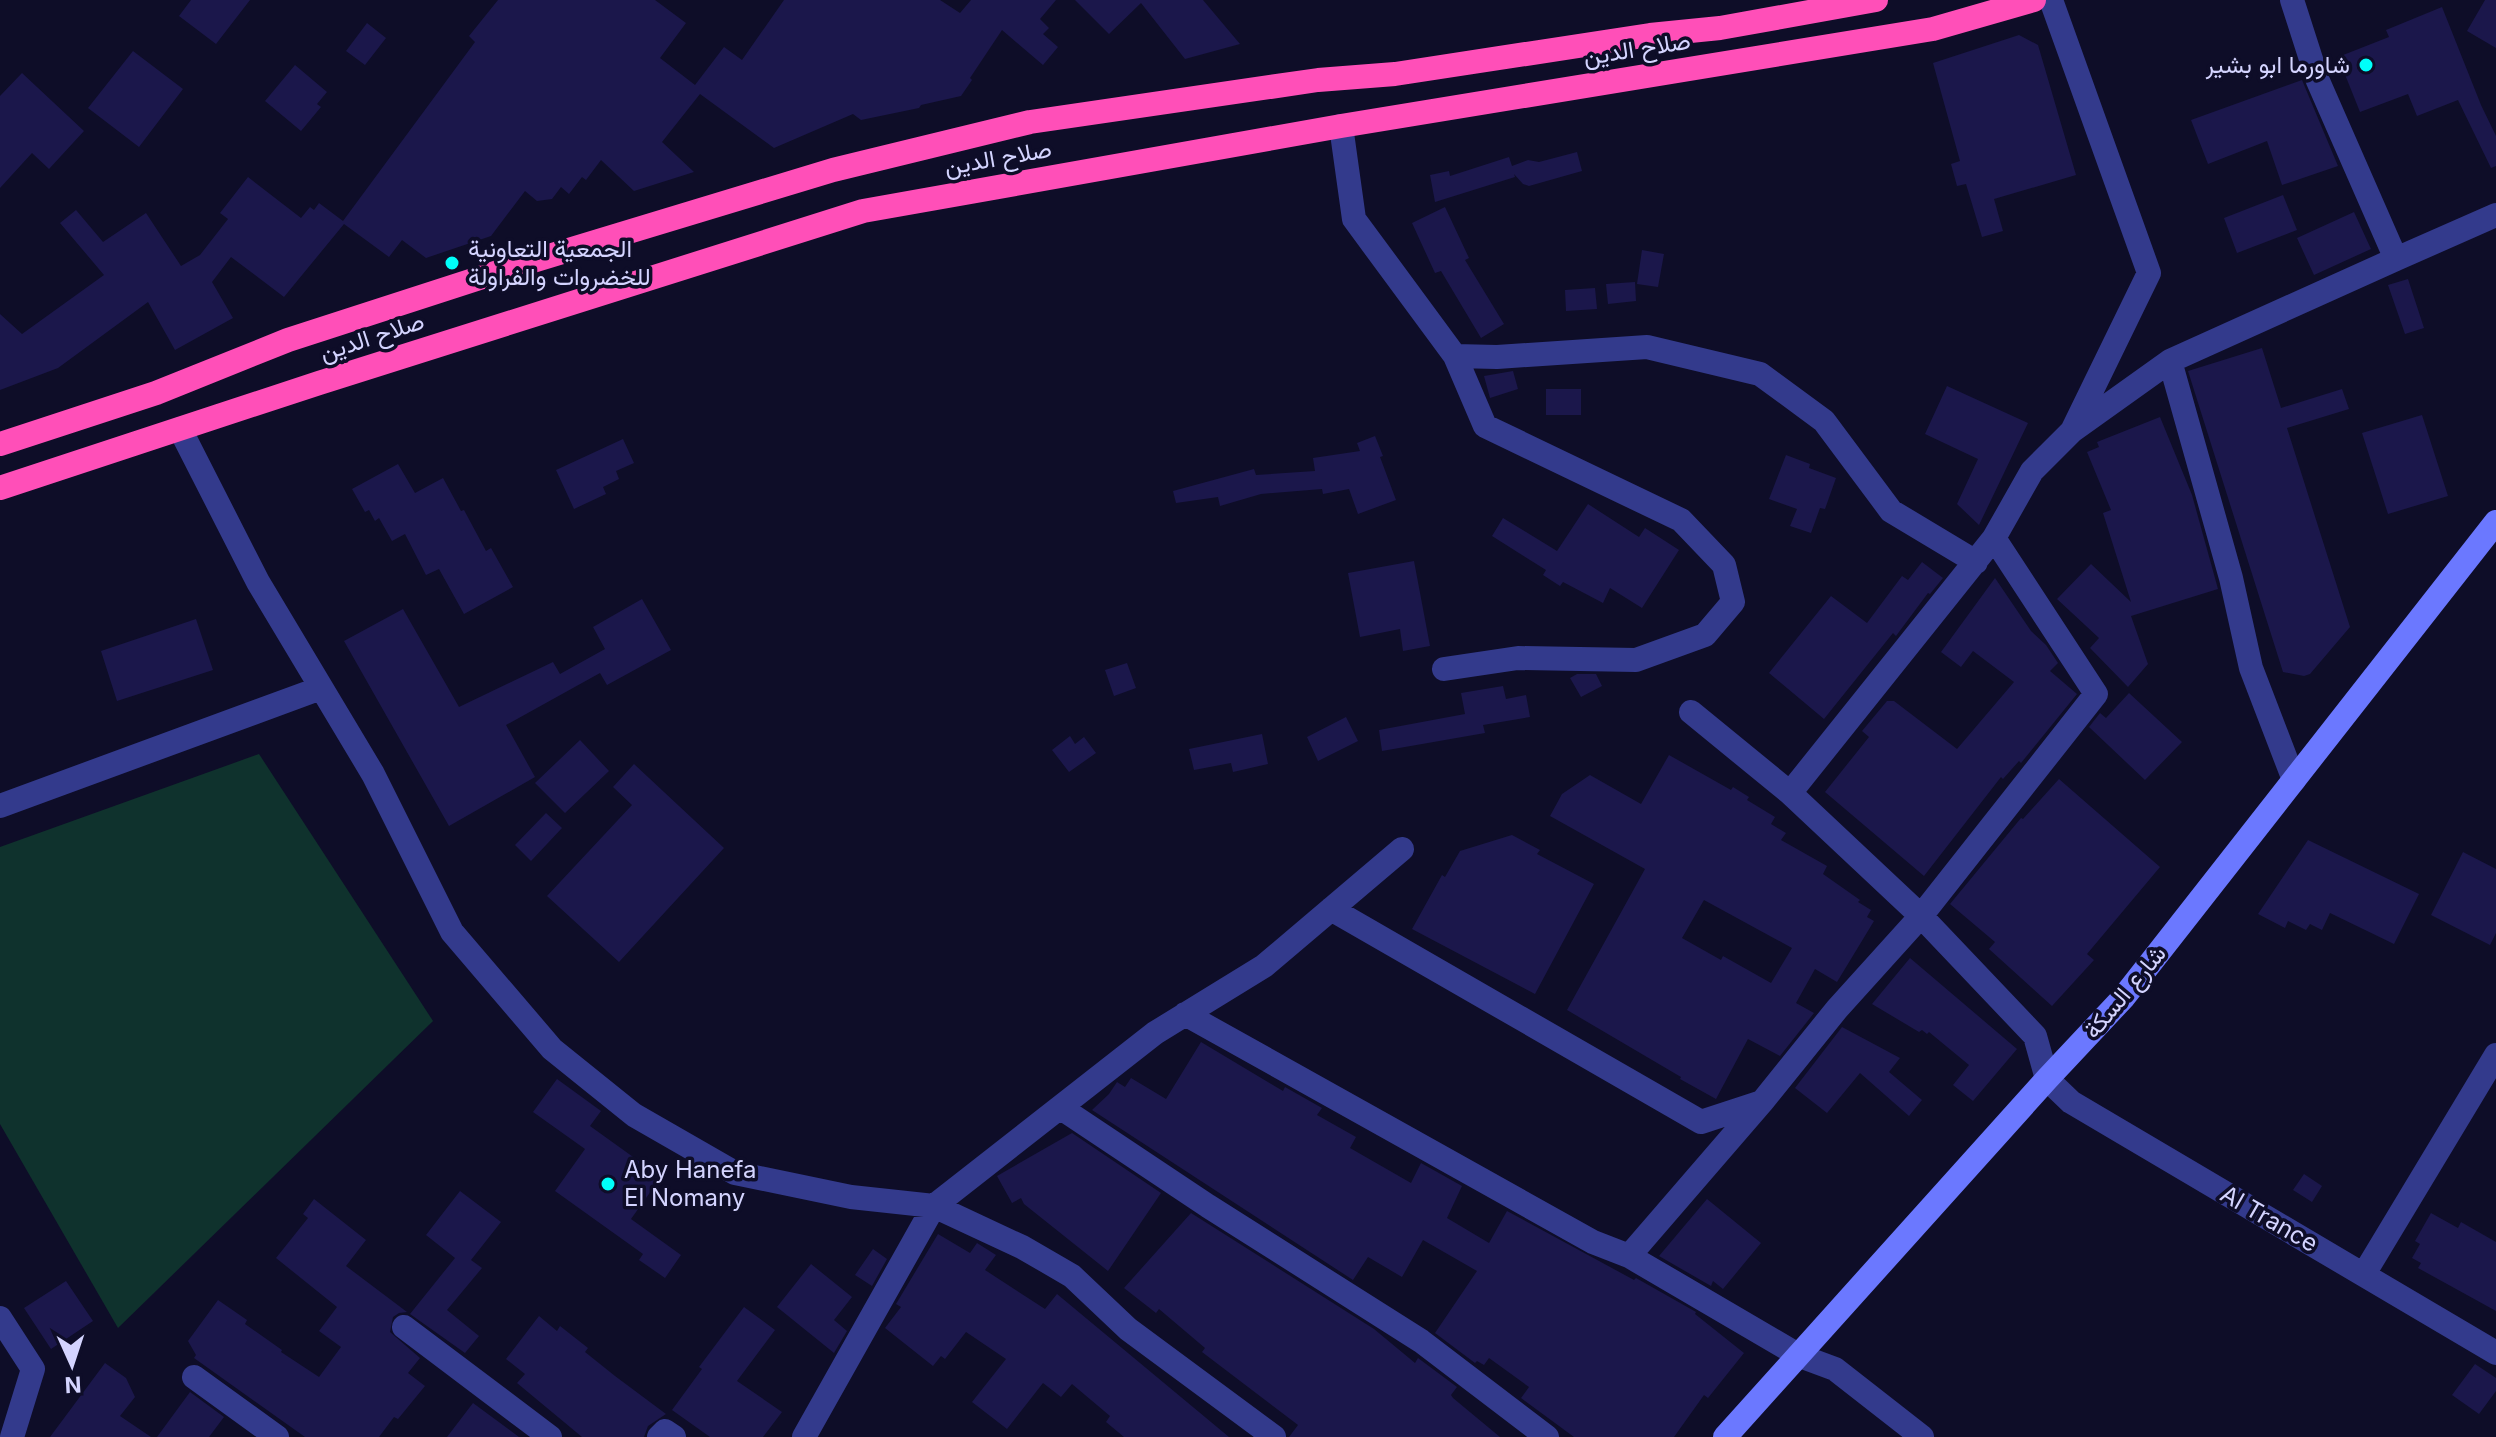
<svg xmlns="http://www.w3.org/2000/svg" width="2496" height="1437" viewBox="0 0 2496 1437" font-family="Inter,Vazirmatn,sans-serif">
  <rect width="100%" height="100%" fill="#0e0d28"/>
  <!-- grass -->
  <path fill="#0f322d" d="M 259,754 L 433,1021 L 118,1328 L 0,1124 L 0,847 Z"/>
  <!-- building -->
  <path fill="#1b174b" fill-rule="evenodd" d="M 191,0 L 250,0 L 216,44 L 179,16 Z
    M 498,0 L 655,0 L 686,23 L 660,58 L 695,85 L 724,47 L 742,60 L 784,0 L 940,0 L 960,13 L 971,0 L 1056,0 L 1040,19 L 1049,28 L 1043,34 L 1058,47 L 1043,65 L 1002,30 L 970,78 L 972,80 L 961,96 L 921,105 L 919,108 L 861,120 L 853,114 L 774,148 L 700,94 L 662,142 L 694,172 L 634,191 L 601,160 L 586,180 L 582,177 L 569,194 L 561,187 L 552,199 L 537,201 L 525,191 L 491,236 L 426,258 L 402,240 L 389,257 L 344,224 L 284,297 L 231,257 L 212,282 L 233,318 L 175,350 L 148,302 L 58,368 L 0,390 L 0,314 L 22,334 L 104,275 L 60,223 L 76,210 L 103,242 L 146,213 L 181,266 L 200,255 L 228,219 L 220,213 L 248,177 L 301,218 L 310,207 L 314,210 L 319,203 L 343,221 L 475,42 L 469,36 Z
    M 1075,0 L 1203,0 L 1240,44 L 1185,59 L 1141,3 L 1109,34 Z
    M 2485,0 L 2496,0 L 2496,48 L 2467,31 Z
    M 2442,7 L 2481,105 L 2496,136 L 2496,166 L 2491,168 L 2458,100 L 2417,116 L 2408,94 L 2360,112 L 2338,57 L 2389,37 L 2386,30 Z
    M 367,23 L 386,38 L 365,65 L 346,51 Z
    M 2019,35 L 2038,45 L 2076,175 L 1994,199 L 2003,231 L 1982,237 L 1966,184 L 1957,186 L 1951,164 L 1960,161 L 1933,63 Z
    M 133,51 L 183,89 L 139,147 L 88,108 Z
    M 295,65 L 327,92 L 317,104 L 321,107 L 301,131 L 265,101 Z
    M 22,73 L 84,131 L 49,169 L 32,153 L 0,188 L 0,96 Z
    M 2302,80 L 2338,166 L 2282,185 L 2267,141 L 2208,164 L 2191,120 Z
    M 1577,152 L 1582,171 L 1529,186 L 1523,184 L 1514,174 L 1515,177 L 1435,202 L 1430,175 L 1449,171 L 1450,176 L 1509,157 L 1512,166 L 1528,160 L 1539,162 Z
    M 2283,195 L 2297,230 L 2237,253 L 2224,218 Z
    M 1445,207 L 1469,258 L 1465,260 L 1504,324 L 1481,338 L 1441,271 L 1435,273 L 1412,223 Z
    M 2354,212 L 2371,249 L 2314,275 L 2297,238 Z
    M 1642,250 L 1664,254 L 1658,287 L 1637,284 Z
    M 2408,279 L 2424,328 L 2405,334 L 2388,285 Z
    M 1635,282 L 1636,301 L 1608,304 L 1606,284 Z
    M 1595,288 L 1597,309 L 1566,311 L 1565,290 Z
    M 2262,348 L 2281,408 L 2342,389 L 2349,409 L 2287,428 L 2350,627 L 2310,674 L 2304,676 L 2283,672 L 2188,371 Z
    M 1513,371 L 1518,389 L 1490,398 L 1484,376 Z
    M 1947,386 L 2028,423 L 1979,525 L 1957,504 L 1978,459 L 1925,434 Z
    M 1546,389 L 1581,389 L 1581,415 L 1546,415 Z
    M 2422,415 L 2448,496 L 2388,514 L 2362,433 Z
    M 2160,417 L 2192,495 L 2218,589 L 2131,616 L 2148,664 L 2128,687 L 2090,648 L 2099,638 L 2057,599 L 2091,564 L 2131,602 L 2103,513 L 2111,510 L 2087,452 L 2099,447 L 2097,442 Z
    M 1375,436 L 1383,456 L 1380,457 L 1396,500 L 1358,514 L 1349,489 L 1323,494 L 1322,489 L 1261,494 L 1220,506 L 1218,497 L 1176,503 L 1173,491 L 1254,469 L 1256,475 L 1315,471 L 1313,458 L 1360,451 L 1357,443 Z
    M 623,439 L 634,463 L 616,471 L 619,479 L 603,487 L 606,494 L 574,509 L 556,470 Z
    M 1786,455 L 1810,464 L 1809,468 L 1836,478 L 1825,509 L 1820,508 L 1811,533 L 1790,526 L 1797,509 L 1769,499 Z
    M 398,464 L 415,493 L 443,478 L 461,511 L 464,510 L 486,551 L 491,548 L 513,587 L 464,614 L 439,569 L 426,575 L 405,534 L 392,541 L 379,518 L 375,521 L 369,510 L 365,512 L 352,489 Z
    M 1588,504 L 1639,537 L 1645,528 L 1679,550 L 1642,608 L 1610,588 L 1603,603 L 1563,582 L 1560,586 L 1543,575 L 1546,570 L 1492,536 L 1503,518 L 1557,551 Z
    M 1414,561 L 1430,646 L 1403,651 L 1400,629 L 1360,637 L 1348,573 Z
    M 1922,562 L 1943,578 L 1930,594 L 1928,593 L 1896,636 L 1893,633 L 1824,719 L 1769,673 L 1831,596 L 1867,623 L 1902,576 L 1908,580 Z
    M 1995,578 L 2031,631 L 2046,645 L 2058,663 L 2050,671 L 2077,694 L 2021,763 L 2019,761 L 2003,779 L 2001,777 L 1924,876 L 1825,792 L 1869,737 L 1862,731 L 1887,701 L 1894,701 L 1957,749 L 2014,682 L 1973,651 L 1961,667 L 1941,652 Z
    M 642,599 L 671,650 L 607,685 L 600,673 L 506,725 L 535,777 L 449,826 L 344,641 L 403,609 L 459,707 L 553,662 L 560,674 L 605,649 L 593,627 Z
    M 196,619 L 213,670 L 117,701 L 101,651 Z
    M 1127,663 L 1136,688 L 1114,696 L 1105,670 Z
    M 1577,674 L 1596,674 L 1602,686 L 1581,697 L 1570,678 Z
    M 1503,686 L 1506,699 L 1526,695 L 1530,717 L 1483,725 L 1485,733 L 1382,751 L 1379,730 L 1465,714 L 1461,693 Z
    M 2129,693 L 2182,742 L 2145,780 L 2089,727 L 2100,713 L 2106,718 Z
    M 1346,717 L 1358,741 L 1318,761 L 1307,737 Z
    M 1262,734 L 1268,764 L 1233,772 L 1231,763 L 1194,770 L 1189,749 Z
    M 1070,736 L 1075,744 L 1084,737 L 1096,753 L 1069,772 L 1052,750 Z
    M 580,740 L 609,771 L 565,813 L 535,783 Z
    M 1669,755 L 1731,790 L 1733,787 L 1749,797 L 1747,800 L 1775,817 L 1771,824 L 1786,833 L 1781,840 L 1827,866 L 1823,874 L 1860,900 L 1858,902 L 1871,910 L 1867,917 L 1874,921 L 1837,982 L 1815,969 L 1796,1003 L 1814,1013 L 1780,1056 L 1748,1039 L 1716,1099 L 1680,1079 L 1681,1077 L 1567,1010 L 1645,869 L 1550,816 L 1562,794 L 1590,775 L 1641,804 ZM 1704,900 L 1792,948 L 1771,983 L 1723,956 L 1721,960 L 1682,938 Z
    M 634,764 L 724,848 L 619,962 L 547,896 L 632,805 L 613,787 Z
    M 2059,779 L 2160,867 L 2087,954 L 2094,960 L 2052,1006 L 1989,949 L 1995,942 L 1950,904 L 2021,818 L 2023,819 Z
    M 546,813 L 562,828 L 531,861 L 515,845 Z
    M 1512,835 L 1540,850 L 1537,854 L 1594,884 L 1535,994 L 1412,929 L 1442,875 L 1445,877 L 1460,851 Z
    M 2308,840 L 2419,894 L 2394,944 L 2330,913 L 2322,930 L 2310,924 L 2306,930 L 2288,921 L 2285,928 L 2258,914 Z
    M 2463,852 L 2496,869 L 2496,933 L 2490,945 L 2431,915 Z
    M 1910,958 L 2017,1049 L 1973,1101 L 1953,1085 L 1969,1065 L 1929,1032 L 1927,1034 L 1922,1030 L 1919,1032 L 1872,1004 Z
    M 1842,1027 L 1900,1058 L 1889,1072 L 1922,1100 L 1909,1116 L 1860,1073 L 1827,1113 L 1795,1088 Z
    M 1201,1042 L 1283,1091 L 1285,1087 L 1322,1108 L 1317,1115 L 1356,1137 L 1350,1148 L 1411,1183 L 1421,1163 L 1462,1186 L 1447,1218 L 1489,1243 L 1507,1211 L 1634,1280 L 1636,1278 L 1696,1312 L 1695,1314 L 1744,1353 L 1708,1398 L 1704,1395 L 1674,1437 L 1574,1437 L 1521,1398 L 1529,1387 L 1489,1358 L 1484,1365 L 1477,1361 L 1475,1363 L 1435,1333 L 1477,1271 L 1423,1240 L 1402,1277 L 1368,1257 L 1353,1280 L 1092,1110 L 1109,1094 L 1117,1082 L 1125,1087 L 1131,1078 L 1166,1099 Z
    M 557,1079 L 601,1111 L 590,1126 L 661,1177 L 631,1219 L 681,1255 L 665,1278 L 639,1260 L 643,1254 L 555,1191 L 585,1149 L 533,1112 Z
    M 1072,1133 L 1161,1193 L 1108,1271 L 1024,1204 L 1021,1198 L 1012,1203 L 997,1176 Z
    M 2304,1174 L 2322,1186 L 2312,1202 L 2293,1190 Z
    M 460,1191 L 501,1222 L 471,1260 L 482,1268 L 447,1310 L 479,1336 L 465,1353 L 410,1314 L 455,1258 L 426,1235 Z
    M 314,1199 L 366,1240 L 346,1266 L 407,1312 L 399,1313 L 393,1317 L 390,1332 L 420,1358 L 408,1373 L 425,1386 L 398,1419 L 394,1417 L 379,1437 L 305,1437 L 194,1358 L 196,1355 L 188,1341 L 218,1300 L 247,1320 L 245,1324 L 282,1350 L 281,1352 L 319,1377 L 341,1347 L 319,1331 L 337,1307 L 276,1258 L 308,1218 L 303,1214 Z
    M 1707,1199 L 1761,1243 L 1723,1289 L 1713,1281 L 1711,1286 L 1659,1256 Z
    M 1191,1213 L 1374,1329 L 1415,1363 L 1418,1358 L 1457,1387 L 1451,1395 L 1453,1398 L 1500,1437 L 1289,1437 L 1298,1425 L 1202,1352 L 1205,1348 L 1159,1309 L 1156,1313 L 1124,1288 Z
    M 2431,1213 L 2458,1228 L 2461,1222 L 2496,1242 L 2496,1311 L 2418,1268 L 2421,1263 L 2412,1258 L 2420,1244 L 2415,1241 Z
    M 938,1234 L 970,1253 L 977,1243 L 996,1255 L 985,1270 L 1045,1309 L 1057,1294 L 1229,1437 L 1124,1437 L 1106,1422 L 1110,1416 L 1072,1384 L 1061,1397 L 1043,1383 L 1007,1429 L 972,1402 L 1006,1359 L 966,1332 L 945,1359 L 941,1356 L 933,1366 L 885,1328 L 901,1307 L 896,1304 Z
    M 873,1249 L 887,1259 L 872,1286 L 855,1275 Z
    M 811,1264 L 852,1297 L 834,1320 L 847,1331 L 834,1353 L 777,1307 Z
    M 66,1281 L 93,1321 L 51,1349 L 24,1308 Z
    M 744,1307 L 775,1330 L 737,1381 L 782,1412 L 763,1437 L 710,1437 L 672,1410 L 702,1369 L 699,1367 Z
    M 539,1316 L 557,1331 L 560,1326 L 588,1348 L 585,1352 L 615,1376 L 666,1414 L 648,1426 L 644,1437 L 582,1437 L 517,1383 L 525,1374 L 506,1359 Z
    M 105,1363 L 126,1378 L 135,1397 L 120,1416 L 151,1437 L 50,1437 Z
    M 2475,1364 L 2496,1378 L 2496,1391 L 2479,1414 L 2452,1395 Z
    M 190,1392 L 224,1417 L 209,1437 L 157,1437 Z
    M 473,1403 L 519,1437 L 447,1437 Z"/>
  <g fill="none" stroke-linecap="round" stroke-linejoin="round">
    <!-- street -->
    <path stroke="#333a8c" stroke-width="24" d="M 2051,0 L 2149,273 L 2072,431 L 2170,361 L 2231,578 L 2251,668 L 2294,780
      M 1341,126 L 1354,219 L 1455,356 L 1485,426 L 1681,520 L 1724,565 L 1733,602 L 1705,635 L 1636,660 L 1518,658 L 1444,669
      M 2396,259 L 2496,215
      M 1455,356 L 1497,357 L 1647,347 L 1760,374 L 1824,421 L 1891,511 L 1976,562
      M 2170,361 L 2396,259 L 2318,81 L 2292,0
      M 180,429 L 258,582 L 373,774 L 452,932 L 552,1049 L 634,1115 L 735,1173 L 851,1197 L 934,1206 L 1022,1247 L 1072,1276 L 1128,1329 L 1274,1437
      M 1691,712 L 1790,793 L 1921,916 L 2035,1036 L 2047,1079 L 2071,1102 L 2496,1353
      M 1790,793 L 1994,538 L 2032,471 L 2072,431
      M 0,806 L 321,688
      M 1331,909 L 1701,1122 L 1759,1103
      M 1185,1014 L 1593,1242 L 1629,1256 L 1800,1356 L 1835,1369 L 1922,1437
      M 1061,1108 L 1208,1206 L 1421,1341 L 1547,1437
      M 1629,1256 L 1762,1102 L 1837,1009 L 1921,916 L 2096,694 L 1994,538
      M 2364,1274 L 2496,1055
      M 0,1318 L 33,1369 L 12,1437
      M 404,1327 L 550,1437
      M 194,1377 L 277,1437
      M 659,1437 L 665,1431 L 674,1437
      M 804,1437 L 934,1206 L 1155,1033 L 1264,966 L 1402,849"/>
    <!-- secondary -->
    <path stroke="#6b78ff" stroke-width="24" d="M 1725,1437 L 2047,1079 L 2123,998 L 2496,522"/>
    <!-- highway -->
    <path stroke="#ff4fb8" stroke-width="24" d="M 0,444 L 156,393 L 288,340 L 526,263 L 833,170 L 1030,122 L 1318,80 L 1395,74 L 1650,35 L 1720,28 L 1876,0
      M 0,488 L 319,383 L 863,211 L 1341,126 L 1933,29 L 2034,0"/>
  </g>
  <!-- markers -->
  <g fill="#00fffa" stroke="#0e0d28" stroke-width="3">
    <circle cx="2366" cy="65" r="8"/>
    <circle cx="452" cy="263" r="8"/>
    <circle cx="608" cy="1184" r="8"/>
  </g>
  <g text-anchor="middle" stroke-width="7" stroke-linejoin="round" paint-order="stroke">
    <!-- street labels -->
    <g font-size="24" fill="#d4d4ff" stroke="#0e0d28">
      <text transform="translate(1637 49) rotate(-9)" y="8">صلاح الدين</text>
      <text transform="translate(998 158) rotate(-10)" y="8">صلاح الدين</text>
      <text transform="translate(372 337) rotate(-18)" y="8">صلاح الدين</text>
      <text transform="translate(2125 992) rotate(-50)" y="8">شارع السكة</text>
      <text transform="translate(2269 1219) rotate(30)" y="8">Al Trance</text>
    </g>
    <!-- poi labels -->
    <g font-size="24" fill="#d4d4ff" stroke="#0e0d28" text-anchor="start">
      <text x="2350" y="73" text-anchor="end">شاورما ابو بشير</text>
      <text x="468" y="257">الجمعية التعاونية<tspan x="468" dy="28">للخضروات والفراولة</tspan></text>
      <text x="624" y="1178">Aby Hanefa<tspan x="624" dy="28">El Nomany</tspan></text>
    </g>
  </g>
  <!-- north arrow -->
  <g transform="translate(72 1365) rotate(177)" stroke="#0e0d28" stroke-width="6" paint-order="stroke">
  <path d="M0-6L14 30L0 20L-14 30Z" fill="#d4d4ff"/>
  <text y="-12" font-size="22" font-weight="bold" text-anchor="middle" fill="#d4d4ff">N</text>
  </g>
</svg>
